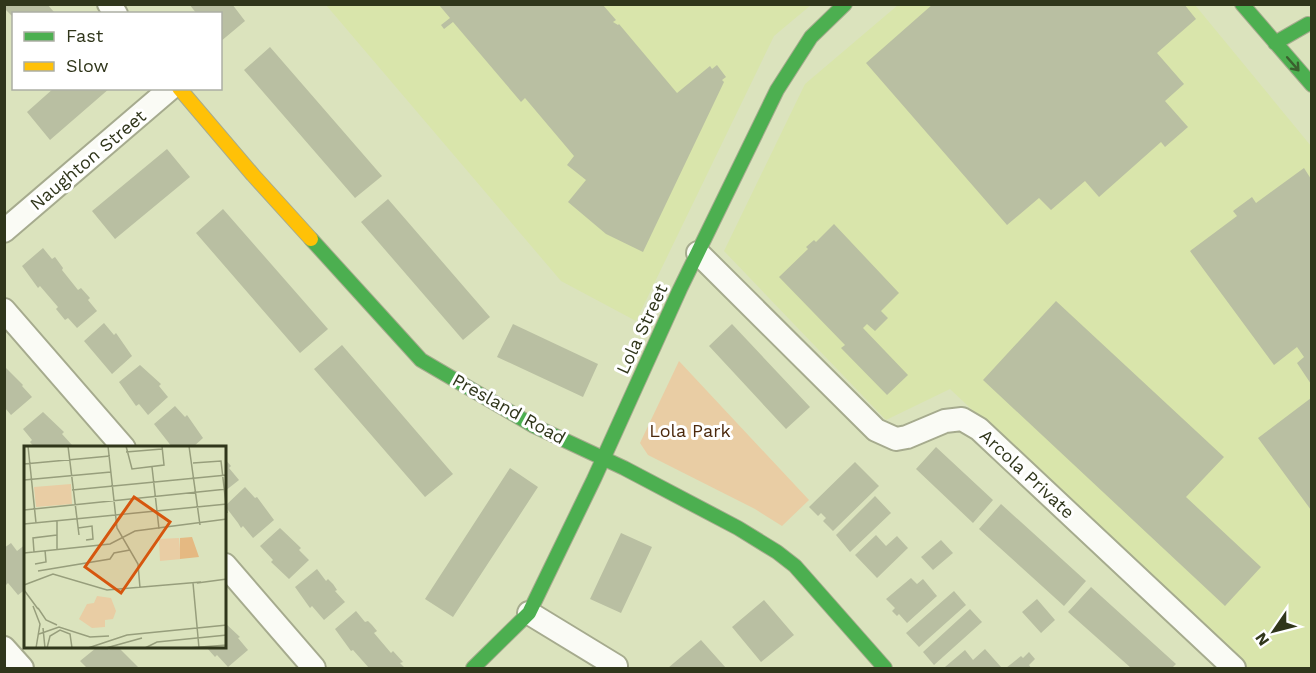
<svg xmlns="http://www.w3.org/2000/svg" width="1316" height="673" viewBox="0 0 1316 673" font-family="'Work Sans',sans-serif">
  <rect width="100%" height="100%" fill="#dbe3bd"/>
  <!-- built -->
  <path fill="#d9e5ab" d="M 326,5 L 811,5 L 774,36 L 636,321 L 561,281 Z
    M 898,5 L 1195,5 L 1311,146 L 1311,668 L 1247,668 L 950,389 L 886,420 L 724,251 L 805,84 Z"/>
  <!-- green -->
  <path fill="#e9cda4" d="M 679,361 L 809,500 L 782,526 L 755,509 L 648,455 L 640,443 Z"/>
  <!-- building -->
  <path fill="#b9bfa2" d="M 4,4 L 47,4 L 54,12 L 14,14 L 14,18 L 4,8 Z
    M 189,4 L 232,4 L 245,21 L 220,42 L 220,14 L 197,14 Z
    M 933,4 L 1184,4 L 1196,19 L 1157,53 L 1184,84 L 1165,101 L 1188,127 L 1165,147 L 1161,142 L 1099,197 L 1085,181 L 1051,210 L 1039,198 L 1007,225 L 866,63 Z
    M 439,5 L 603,5 L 616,20 L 613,22 L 618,25 L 619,24 L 677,93 L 710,66 L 712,69 L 717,65 L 726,77 L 722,80 L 724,82 L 643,252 L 606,234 L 568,202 L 586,180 L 567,165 L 574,156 L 525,98 L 521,102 L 453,22 L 444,29 L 441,25 L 450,18 Z
    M 270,47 L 382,176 L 355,198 L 244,70 Z
    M 54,88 L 110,88 L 50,140 L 27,112 Z
    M 167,149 L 190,177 L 115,239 L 92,211 Z
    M 1304,168 L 1311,179 L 1311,384 L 1297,363 L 1304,357 L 1297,347 L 1274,365 L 1190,251 L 1237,216 L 1233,211 L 1252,197 L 1256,203 Z
    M 388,199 L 490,317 L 463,340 L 361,222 Z
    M 223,209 L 328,329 L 300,353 L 196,233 Z
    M 834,224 L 899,293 L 881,311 L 888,318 L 875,331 L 867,324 L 863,328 L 908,375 L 887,395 L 841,348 L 845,345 L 779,277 L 808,249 L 806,247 L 814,240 L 816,242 Z
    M 43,248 L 52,259 L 55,257 L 63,268 L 62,270 L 78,290 L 81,288 L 90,298 L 88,300 L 97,311 L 77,328 L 68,318 L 65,320 L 56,309 L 58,307 L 40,286 L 38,288 L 22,266 Z
    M 1056,301 L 1224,457 L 1186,497 L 1261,567 L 1225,606 L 983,380 Z
    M 104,323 L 114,335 L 116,333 L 132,356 L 112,374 L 84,341 Z
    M 513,324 L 598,364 L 583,397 L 497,357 Z
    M 732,324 L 810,407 L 786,429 L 709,346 Z
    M 342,345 L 453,474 L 425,497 L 314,369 Z
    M 140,365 L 161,384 L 159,386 L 168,397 L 148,415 L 139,404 L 136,406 L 119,382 Z
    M 5,367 L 23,385 L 22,386 L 32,397 L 11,415 L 5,408 Z
    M 1311,398 L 1311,510 L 1258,438 Z
    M 175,406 L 185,417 L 187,415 L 203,438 L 192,448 L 176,448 L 174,446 L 172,447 L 154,424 Z
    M 43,412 L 64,432 L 62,434 L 72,445 L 68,448 L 35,448 L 30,442 L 32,440 L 23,429 Z
    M 936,447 L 993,500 L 973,523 L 916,469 Z
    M 225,459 L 231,466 L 229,468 L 239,480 L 225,491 Z
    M 855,462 L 879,486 L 833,531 L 823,521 L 826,518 L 821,513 L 818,516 L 809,507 Z
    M 510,468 L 538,487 L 453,617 L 425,599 Z
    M 245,487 L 255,498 L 257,497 L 274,520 L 253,538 L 243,526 L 241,528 L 238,523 L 225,506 Z
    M 875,496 L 891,513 L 850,552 L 836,535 Z
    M 1001,504 L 1086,581 L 1064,606 L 979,529 Z
    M 280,528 L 301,548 L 299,550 L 309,560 L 289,579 L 271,562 L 273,560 L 260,546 Z
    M 621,533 L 652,547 L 621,613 L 590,599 Z
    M 876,535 L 886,546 L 897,536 L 908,548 L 877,578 L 855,555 Z
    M 941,540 L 953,553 L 933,570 L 921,557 Z
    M 11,543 L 17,551 L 26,544 L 26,589 L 18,595 L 8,583 L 6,585 L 4,583 L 4,548 Z
    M 317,569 L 326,581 L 328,579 L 333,584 L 337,590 L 335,591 L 345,602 L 324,620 L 312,606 L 310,608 L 295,587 Z
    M 911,578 L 917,584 L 923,579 L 937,596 L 907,623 L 899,614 L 897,616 L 892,611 L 895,608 L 886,599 Z
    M 1091,587 L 1176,664 L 1172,668 L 1131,668 L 1068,612 Z
    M 954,591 L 966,605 L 919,647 L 906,633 Z
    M 1037,599 L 1055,620 L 1041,633 L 1022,612 Z
    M 764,600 L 794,635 L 761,662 L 732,627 Z
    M 970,609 L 982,622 L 934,665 L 923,652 Z
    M 356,611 L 365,622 L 368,621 L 372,625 L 377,631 L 374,633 L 391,653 L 393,651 L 403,662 L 400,663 L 405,668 L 369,668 L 353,650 L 351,651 L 335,629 Z
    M 225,623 L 240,637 L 238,638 L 248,650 L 228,667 L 217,655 L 215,657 L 207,648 L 225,648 Z
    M 701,640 L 726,668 L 668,668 Z
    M 96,648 L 107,648 L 109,650 L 111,648 L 119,648 L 139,668 L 87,668 L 80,661 Z
    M 985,649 L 1001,667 L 1000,668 L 945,667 L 965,650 L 973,660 Z
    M 1029,652 L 1035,659 L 1029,665 L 1031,668 L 1006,668 L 1021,656 L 1023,658 Z"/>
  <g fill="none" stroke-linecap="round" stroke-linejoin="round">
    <!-- street casing -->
    <g stroke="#a6ab8e" stroke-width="26">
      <path id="street" d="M 109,4 L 116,14
        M 4,231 L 171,88
        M 698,253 L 876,430 L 896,439 L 907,437 L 945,421 L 962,419 L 979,429 L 1234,668
        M 4,310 L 124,448
        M 225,565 L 314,668
        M 529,613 L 616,666
        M 4,648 L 22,668"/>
    </g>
    <!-- fast casing -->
    <g stroke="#a6ab8e" stroke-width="16">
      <path id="fast" d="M 1242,4 L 1312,85
        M 1275,43 L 1308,24
        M 311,239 L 421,360 L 534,426 L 624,468 L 738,528 L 777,552 L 795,566 L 885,668
        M 473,668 L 529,613 L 594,479 L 680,289 L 777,90 L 811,37 L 845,4"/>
    </g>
    <!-- slow casing -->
    <g stroke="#a6ab8e" stroke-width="16">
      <path id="slow" d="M 179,88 L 253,175 L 311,239"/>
    </g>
    <!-- street -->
    <use href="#street" stroke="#fafbf5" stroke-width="22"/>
    <!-- fast -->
    <use href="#fast" stroke="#4caf50" stroke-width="14"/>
    <!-- slow -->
    <use href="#slow" stroke="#ffc107" stroke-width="14"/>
  </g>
  <!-- one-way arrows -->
  <defs><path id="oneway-shaft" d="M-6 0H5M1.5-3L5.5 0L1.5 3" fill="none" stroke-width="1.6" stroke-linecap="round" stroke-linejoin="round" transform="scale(1.5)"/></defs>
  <use stroke="#3a602e" href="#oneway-shaft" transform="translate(1293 64) rotate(49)"/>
  <g text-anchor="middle" stroke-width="6" stroke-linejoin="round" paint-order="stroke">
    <!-- street labels -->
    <g font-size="18" fill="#30361b" stroke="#fff">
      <text transform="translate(88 160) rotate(-40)" y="6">Naughton Street</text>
      <text transform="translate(642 329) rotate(-65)" y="6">Lola Street</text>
      <text transform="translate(509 409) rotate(29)" y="6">Presland Road</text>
      <text transform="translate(1027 474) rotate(43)" y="6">Arcola Private</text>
    </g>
    <!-- park labels -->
    <g font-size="18" fill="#4c2a0d" stroke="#fff">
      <text x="690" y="437">Lola Park</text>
    </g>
  </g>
  <!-- overview -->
  <g transform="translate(24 446)">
    <rect width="202" height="202" fill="#dbe3bd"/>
    <path d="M 47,38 L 48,58 L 12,61 L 10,41 ZM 155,92 L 157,113 L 136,115 L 135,93 ZM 73,150 L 87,152 L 92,165 L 89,173 L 81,174 L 81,181 L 68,182 L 55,173 L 63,158 L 70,157 Z" fill="#e9cda4"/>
    <path d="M 168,91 L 175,111 L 156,113 L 156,92 Z" fill="#e5b982"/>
    <path fill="none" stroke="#979e7c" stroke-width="1.5" d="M 4,0 L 12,77M 44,0 L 55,89M 84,0 L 93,82 L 114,118 L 116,142M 102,0 L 108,23 L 140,19 L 138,0M 165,0 L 176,79M 102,6 L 138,3M 169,17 L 197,15 L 203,67M 0,18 L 86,10M 128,21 L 135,83M 0,34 L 87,26M 48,44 L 203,29M 0,64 L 203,43M 33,75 L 33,103M 0,78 L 203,58M 54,82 L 68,80 L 69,93 L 62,94M 10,106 L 9,92 L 33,89M 0,107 L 86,98 L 111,85 L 203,73M 11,118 L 22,116 L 21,104M 14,125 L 86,113 L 90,107 L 106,104M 169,137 L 175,202M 173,137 L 203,133M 0,139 L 29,128 L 83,144 L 177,136M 0,144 L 14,163M 9,160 L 16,178 L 12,202M 14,162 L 22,174 L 33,179M 19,182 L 21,202M 15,188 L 35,181 L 66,191 L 85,190M 23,202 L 26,190 L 36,184 L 46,188 L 48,202M 64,202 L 103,189 L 203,179M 82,202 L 118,192M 121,202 L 133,196 L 203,189M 164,202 L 203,199"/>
    <path fill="#d6560e" fill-opacity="0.15" stroke="#d6560e" stroke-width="3" d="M 110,51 L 146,76 L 97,147 L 61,121 Z"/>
    <rect width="202" height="202" fill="none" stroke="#30361b" stroke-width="3"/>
  </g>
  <!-- border -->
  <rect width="1316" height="673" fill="none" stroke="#30361b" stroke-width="12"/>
  <!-- legend -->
  <rect x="12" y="12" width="210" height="78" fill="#ffffff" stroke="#acafa4" stroke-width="1.5"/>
  <rect x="24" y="32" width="30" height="9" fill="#4caf50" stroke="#acafa4" stroke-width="1.5"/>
  <text x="66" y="42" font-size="18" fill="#30361b">Fast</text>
  <rect x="24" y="62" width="30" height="9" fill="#ffc107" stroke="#acafa4" stroke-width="1.5"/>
  <text x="66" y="72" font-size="18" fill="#30361b">Slow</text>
  <!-- north arrow -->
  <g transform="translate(1274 631) rotate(235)" stroke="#ffffff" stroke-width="4.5" paint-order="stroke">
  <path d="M0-4.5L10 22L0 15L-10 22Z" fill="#30361b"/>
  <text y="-9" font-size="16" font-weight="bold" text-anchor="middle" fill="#30361b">N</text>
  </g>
</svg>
